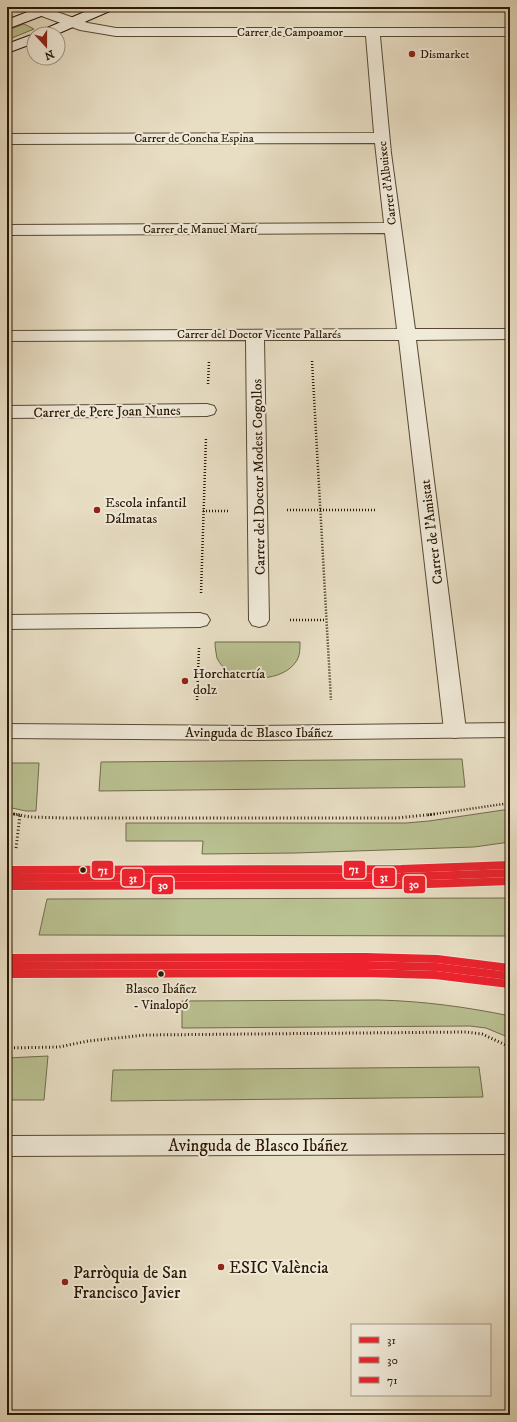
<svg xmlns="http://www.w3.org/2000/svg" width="517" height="1422" viewBox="0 0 517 1422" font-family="'IM FELL DW Pica',serif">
  <rect width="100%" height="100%" fill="#e8dec4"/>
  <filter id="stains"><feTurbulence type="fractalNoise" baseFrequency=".005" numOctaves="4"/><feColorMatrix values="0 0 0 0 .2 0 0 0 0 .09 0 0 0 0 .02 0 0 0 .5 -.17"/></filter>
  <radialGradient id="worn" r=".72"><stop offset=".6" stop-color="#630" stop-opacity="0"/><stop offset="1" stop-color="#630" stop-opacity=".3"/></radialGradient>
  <!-- green -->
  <path fill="#b9c091" stroke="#706c4a" d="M 24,24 L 34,29 L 7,40 L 8,30 Z
    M 215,642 L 300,642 C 300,650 300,657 295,663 C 280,684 228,684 217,658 C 216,653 215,647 215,642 Z
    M 462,759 L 465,787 L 99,791 L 101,762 Z
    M 7,763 L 39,763 L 36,811 L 26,811 L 7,807 Z
    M 510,809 L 510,842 L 474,847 L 296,853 L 202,854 L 203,841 L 126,841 L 126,823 L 406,823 L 429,821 Z
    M 510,898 L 510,936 L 39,935 L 47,899 Z
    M 378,1000 C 422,1001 467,1007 510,1016 L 510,1038 L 486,1028 L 470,1026 L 182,1028 L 182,1001 Z
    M 48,1056 L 44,1100 L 7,1100 L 7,1058 Z
    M 479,1067 L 483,1097 L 111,1101 L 113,1070 Z"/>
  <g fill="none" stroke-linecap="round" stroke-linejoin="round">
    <!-- lane casing -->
    <g stroke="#584933" stroke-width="2">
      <path id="lane" d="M 510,723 L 510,737 L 255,740 L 7,738 L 7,724 L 255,726 Z
        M 510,1134 L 510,1154 L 7,1156 L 7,1136 Z"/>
    </g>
    <!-- street casing -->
    <g stroke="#584933" stroke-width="2">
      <path id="street" d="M 23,7 L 43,7 L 88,23 L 116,28 L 510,28 L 510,36 L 380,36 L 391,153 L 415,329 L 510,329 L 510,339 L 416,340 L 466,730 L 463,736 L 455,738 L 447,736 L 444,730 L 399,340 L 264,340 L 269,620 L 266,625 L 259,627 L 252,625 L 249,620 L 246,340 L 7,341 L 7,331 L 397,329 L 385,233 L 7,235 L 7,225 L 384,223 L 375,143 L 7,144 L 7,134 L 374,133 L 366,36 L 116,36 L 80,30 L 25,10 Z
        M 207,404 L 214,406 L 216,410 L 214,414 L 207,416 L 7,418 L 7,406 Z
        M 200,613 L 207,615 L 210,620 L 207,625 L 200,627 L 7,629 L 7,615 Z"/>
    </g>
    <!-- secondary casing -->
    <g stroke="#281703" stroke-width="2">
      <path id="secondary" d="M 40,7 L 59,7 L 57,10 L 7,29 L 7,20 Z
        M 96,7 L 114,7 L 112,10 L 57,34 L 38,34 L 40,31 Z
        M 34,34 L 34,43 L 7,53 L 7,44 Z"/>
    </g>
    <!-- primary casing -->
    <g stroke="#281703" stroke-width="2">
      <path id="primary" d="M 510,864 L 510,882 L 401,886 L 7,887 L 7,869 L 401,868 Z
        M 365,955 L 436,957 L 510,966 L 510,986 L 436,977 L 365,975 L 7,976 L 7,956 Z"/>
    </g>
    <!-- path-far1 -->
    <path stroke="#281703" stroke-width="2.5" stroke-dasharray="1 2" stroke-linecap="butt" d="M 312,361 L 331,700
      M 208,384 L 209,361
      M 287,510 L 376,510
      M 203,511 L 228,511
      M 201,593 L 206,437
      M 290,620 L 326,620
      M 197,700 L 199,648
      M 7,813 L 20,815
      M 428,815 L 510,803"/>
    <!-- path -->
    <path stroke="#281703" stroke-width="3" stroke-dasharray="1 2.5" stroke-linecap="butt" d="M 14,814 L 30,817 L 66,818 L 397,818 L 435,814
      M 16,848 L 20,815
      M 7,1048 L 59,1047 L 88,1041 L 146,1035 L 466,1032 L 482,1034 L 510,1047"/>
    <!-- lane -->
    <use href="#lane" fill="#f0ead9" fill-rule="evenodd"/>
    <!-- street -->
    <use href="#street" fill="#f0ead9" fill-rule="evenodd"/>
    <!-- secondary -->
    <use href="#secondary" fill="#f0ead9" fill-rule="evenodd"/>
    <!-- primary -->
    <use href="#primary" fill="#e8dec4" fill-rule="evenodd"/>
    <!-- bus-1 casing -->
    <g stroke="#f0ead9" stroke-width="10">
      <path id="bus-1" d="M 7,878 L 401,877 L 510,873
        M 7,966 L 365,965 L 436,967 L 510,976"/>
    </g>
    <!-- bus-2 casing -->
    <g stroke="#f0ead9" stroke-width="10">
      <path id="bus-2" d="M 7,886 L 401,885 L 510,881
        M 7,974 L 365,973 L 435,975 L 509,984"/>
    </g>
    <!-- bus-3 casing -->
    <g stroke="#f0ead9" stroke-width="10">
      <path id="bus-3" d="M 7,870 L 401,869 L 510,865
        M 7,958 L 365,957 L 437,959 L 510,968"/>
    </g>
    <!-- bus-1 -->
    <use href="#bus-1" stroke="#ed222e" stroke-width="8"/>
    <!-- bus-2 -->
    <use href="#bus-2" stroke="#ed222e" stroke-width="8"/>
    <!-- bus-3 -->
    <use href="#bus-3" stroke="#ed222e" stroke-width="8"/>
  </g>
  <!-- markers -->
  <g fill="#8f2418" stroke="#f0ead9" stroke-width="1.5">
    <circle cx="412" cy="54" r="4"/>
    <circle cx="97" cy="510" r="4"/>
    <circle cx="185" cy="681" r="4"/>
    <circle cx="221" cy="1267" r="4"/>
    <circle cx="65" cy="1282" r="4"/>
  </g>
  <g fill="#281703" stroke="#f0ead9" stroke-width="1.5">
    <circle cx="83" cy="870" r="3.5"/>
    <circle cx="161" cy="974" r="3.5"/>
  </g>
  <g text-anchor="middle" stroke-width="4" stroke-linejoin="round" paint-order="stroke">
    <!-- far-street labels -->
    <g font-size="12" fill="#281703" stroke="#f0ead9">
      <text x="290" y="36">Carrer de Campoamor</text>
      <text x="194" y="142">Carrer de Concha Espina</text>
      <text transform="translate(387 183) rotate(-97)" y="4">Carrer d'Albuixec</text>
      <text x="200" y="233">Carrer de Manuel Martí</text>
      <text x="259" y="338">Carrer del Doctor Vicente Pallarés</text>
    </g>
    <!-- far-poi labels -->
    <g font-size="12" fill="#281703" stroke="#f0ead9" text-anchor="start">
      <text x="420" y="58">Dismarket</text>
    </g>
    <!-- bus labels -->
    <g font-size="13" fill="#281703" stroke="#f0ead9">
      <text x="161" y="993">Blasco Ibáñez<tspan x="161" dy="16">- Vinalopó</tspan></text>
    </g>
    <!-- street labels -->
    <g font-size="14" fill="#281703" stroke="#f0ead9">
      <text transform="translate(107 411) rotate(-1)" y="5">Carrer de Pere Joan Nunes</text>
      <text transform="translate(258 477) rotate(-91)" y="5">Carrer del Doctor Modest Cogollos</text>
      <text transform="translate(431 532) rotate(-97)" y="5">Carrer de l'Amistat</text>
      <text x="259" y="737">Avinguda de Blasco Ibáñez</text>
    </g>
    <!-- poi labels -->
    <g font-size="14" fill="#281703" stroke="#f0ead9" text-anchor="start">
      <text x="105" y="507">Escola infantil<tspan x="105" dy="16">Dálmatas</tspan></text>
      <text x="193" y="678">Horchatertía<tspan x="193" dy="16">dolz</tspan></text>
    </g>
    <!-- near-street labels -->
    <g font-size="17" fill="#281703" stroke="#f0ead9">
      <text x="258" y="1151">Avinguda de Blasco Ibáñez</text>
    </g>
    <!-- near-poi labels -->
    <g font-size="17" fill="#281703" stroke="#f0ead9" text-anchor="start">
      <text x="229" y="1273">ESIC València</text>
      <text x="73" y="1278">Parròquia de San<tspan x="73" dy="20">Francisco Javier</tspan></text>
    </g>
  </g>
  <g stroke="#f0ead9" stroke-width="1.5">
    <rect x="343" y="860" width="23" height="19" rx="4" fill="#ed222e"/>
    <rect x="91" y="860" width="23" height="19" rx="4" fill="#ed222e"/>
    <rect x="373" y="867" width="23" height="20" rx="4" fill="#ed222e"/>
    <rect x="121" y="868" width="23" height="19" rx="4" fill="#ed222e"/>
    <rect x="403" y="875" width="23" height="19" rx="4" fill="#ed222e"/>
    <rect x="151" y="876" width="23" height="19" rx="4" fill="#ed222e"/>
  </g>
  <g font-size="11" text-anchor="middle" font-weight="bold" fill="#fff">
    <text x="354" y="873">71</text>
    <text x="103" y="874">71</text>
    <text x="384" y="881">31</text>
    <text x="133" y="882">31</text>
    <text x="414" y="888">30</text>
    <text x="163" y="889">30</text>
  </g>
  <!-- margin -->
  <rect width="517" height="1422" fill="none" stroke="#e8dec4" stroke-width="24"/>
  <rect x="8" y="8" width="501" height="1406" fill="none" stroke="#281703" stroke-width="2"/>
  <rect x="12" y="12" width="493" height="1398" fill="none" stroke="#281703"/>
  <!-- legend -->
  <rect x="351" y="1324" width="140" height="72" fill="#f0ead9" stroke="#a09683"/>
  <rect x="359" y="1337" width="20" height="6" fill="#ed222e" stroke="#a09683"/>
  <text x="387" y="1344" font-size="12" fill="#281703">31</text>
  <rect x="359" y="1357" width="20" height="6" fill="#ed222e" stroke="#a09683"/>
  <text x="387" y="1364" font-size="12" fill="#281703">30</text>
  <rect x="359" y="1377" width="20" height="6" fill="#ed222e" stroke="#a09683"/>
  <text x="387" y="1384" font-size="12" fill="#281703">71</text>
  <!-- north arrow -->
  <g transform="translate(46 46) rotate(159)"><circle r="19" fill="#f0ead9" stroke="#a09683"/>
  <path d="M0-3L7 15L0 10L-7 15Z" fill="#8f2418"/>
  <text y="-6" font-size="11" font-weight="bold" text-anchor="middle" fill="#281703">N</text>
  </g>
  <rect width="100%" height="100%" filter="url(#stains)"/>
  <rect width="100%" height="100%" fill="url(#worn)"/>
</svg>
